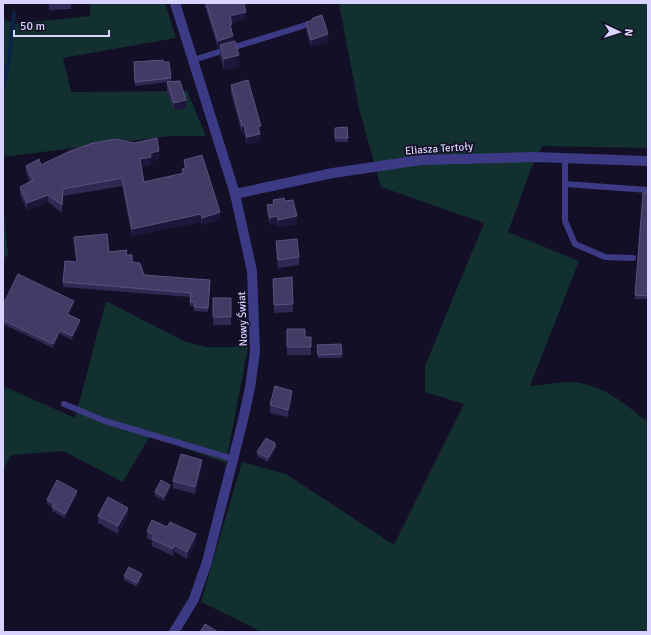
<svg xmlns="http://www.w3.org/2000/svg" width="651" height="635" viewBox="0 0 651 635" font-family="Signika,sans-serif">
  <rect width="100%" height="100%" fill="#130f26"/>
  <!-- green -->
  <path fill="#12302f" d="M 90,3 L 165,3 L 176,38 L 63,58 L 71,92 L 187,91 L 206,136 L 169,136 L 3,157 L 3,18 L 13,24 L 90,16 Z
    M 339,3 L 648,3 L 648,148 L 542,146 L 531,169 L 508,232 L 579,261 L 530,386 C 543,385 557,382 570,382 C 601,383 625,404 648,422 L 648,632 L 262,632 L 201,602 L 242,462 L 286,474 L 394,545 L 464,404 L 425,392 L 425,366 L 484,223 L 381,187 L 359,109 Z
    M 3,204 L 8,255 L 3,259 Z
    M 106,301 L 184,341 L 206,347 L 248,347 L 226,463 L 150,436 L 123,482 L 63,451 L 11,455 L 3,470 L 3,386 L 75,418 Z"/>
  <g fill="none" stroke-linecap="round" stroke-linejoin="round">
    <!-- stream -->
    <path stroke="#0c2248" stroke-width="4" d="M 3,87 L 9,58 L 14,13"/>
    <!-- service -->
    <path stroke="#3d3a85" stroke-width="6" d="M 193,60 L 309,24
      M 565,158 L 565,221 L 575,244 L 605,257 L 633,258
      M 565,184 L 648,190
      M 64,404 L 105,421 L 233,459"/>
    <!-- minor -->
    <path stroke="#3d3a85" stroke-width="10" d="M 235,194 L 333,173 L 421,160 L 535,157 L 648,161"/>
    <!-- tertiary -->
    <path stroke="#3d3a85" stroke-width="10" d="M 174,632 L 194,599 L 207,562 L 242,424 L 250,388 L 255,352 L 252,271 L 235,194 L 175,3"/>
  </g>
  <!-- wall -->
  <path fill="#312854" d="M 47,3 L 71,3 L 71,9 L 49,10 L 49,4 L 47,4 Z
    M 204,3 L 244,3 L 246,19 L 231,23 L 233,41 L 239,66 L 224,70 L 220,56 L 220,47 L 218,48 Z
    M 306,22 L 328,42 L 311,47 L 306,30 Z
    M 134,62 L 163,62 L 171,78 L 171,82 L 186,108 L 174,110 L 167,90 L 167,82 L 135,86 Z
    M 231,85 L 261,134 L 260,134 L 260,141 L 247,145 L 244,133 L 242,134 L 231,93 Z
    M 347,127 L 348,142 L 335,142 L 335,128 Z
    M 159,159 L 151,161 L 151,165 L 141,166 L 144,182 L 182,174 L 182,169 L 184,168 L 184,160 L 220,220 L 202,225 L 201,222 L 132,236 L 122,186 L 63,196 L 62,213 L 48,202 L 27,210 L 20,194 L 20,187 L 30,182 L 26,173 L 26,166 Z
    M 648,193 L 648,299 L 635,299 Z
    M 273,200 L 285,201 L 297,224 L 278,228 L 277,224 L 270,225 L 267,213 L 267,205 L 273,204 Z
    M 74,237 L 109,252 L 127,255 L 144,275 L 210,285 L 208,312 L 194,311 L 194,306 L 190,306 L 190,297 L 63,287 L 63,282 L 77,262 Z
    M 276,241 L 299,257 L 299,265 L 278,268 L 276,249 Z
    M 292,277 L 293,312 L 274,313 L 273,279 Z
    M 213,298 L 231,298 L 231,325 L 213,325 Z
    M 3,305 L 74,305 L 69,315 L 80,324 L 72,340 L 60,334 L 53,348 L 3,324 Z
    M 287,329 L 305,337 L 311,337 L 311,355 L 287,355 Z
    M 341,344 L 342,358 L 318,358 L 317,345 Z
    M 292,399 L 288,417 L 270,413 L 270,405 Z
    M 275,451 L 268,462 L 257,456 L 257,452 Z
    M 202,468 L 195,494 L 173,488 L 173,481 Z
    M 170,489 L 164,501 L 155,496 L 155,492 Z
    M 77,494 L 65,518 L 52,511 L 53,507 L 47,504 L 47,500 Z
    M 128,515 L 118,534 L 98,523 L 98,516 Z
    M 147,531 L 196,542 L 187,559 L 175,552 L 173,556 L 152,546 L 152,541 L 147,538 Z
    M 124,576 L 142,578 L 137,587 L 124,580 Z"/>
  <!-- shaded-wall -->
  <path fill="#1d163a" d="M 246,12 L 246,19 L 230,23 L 230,16 Z
    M 232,24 L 232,31 L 230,25 Z
    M 328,34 L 328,42 L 311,47 L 311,40 Z
    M 233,36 L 233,43 L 220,45 L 220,47 L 218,48 L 218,41 Z
    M 239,55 L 239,66 L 224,70 L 224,59 Z
    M 186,100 L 186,108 L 174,110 L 174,103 Z
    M 244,125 L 244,133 L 242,134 L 242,126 Z
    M 261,126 L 260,141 L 247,145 L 247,137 L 258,127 Z
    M 159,151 L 159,159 L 151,161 L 151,165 L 140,167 L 140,159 L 150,153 Z
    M 48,195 L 48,202 L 27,210 L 27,203 Z
    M 220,212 L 220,220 L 202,225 L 202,218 Z
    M 201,214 L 201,222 L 132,236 L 132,229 Z
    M 277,216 L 277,224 L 270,225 L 270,218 Z
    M 297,216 L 297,224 L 278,228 L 278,220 Z
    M 74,301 L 74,305 L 67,318 L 67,314 Z
    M 80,320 L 80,324 L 72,340 L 72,336 Z
    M 60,330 L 60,334 L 53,348 L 53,344 Z
    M 292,391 L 292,399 L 288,417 L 288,410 Z
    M 275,447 L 275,451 L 268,462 L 268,458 Z
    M 202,460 L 202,468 L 195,494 L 195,487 Z
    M 170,485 L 170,489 L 164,501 L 164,497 Z
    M 77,491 L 77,494 L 65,518 L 65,514 Z
    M 128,508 L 128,515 L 118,534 L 118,526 Z
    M 196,534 L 196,542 L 187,559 L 187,552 Z
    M 175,545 L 175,552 L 173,556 L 173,549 Z
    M 142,574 L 142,578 L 137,587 L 137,583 Z"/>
  <!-- building -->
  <path fill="#433a66" stroke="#5a527e" d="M 206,3 L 244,3 L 246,12 L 230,16 L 232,24 L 230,25 L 233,36 L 218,41 Z
    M 322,15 L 328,34 L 311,40 L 306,22 L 311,21 L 313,18 Z
    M 235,41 L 239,55 L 224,59 L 220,45 Z
    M 163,60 L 163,62 L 169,62 L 171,78 L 135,82 L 134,62 Z
    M 248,80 L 261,126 L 258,127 L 260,134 L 247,137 L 244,125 L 242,126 L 231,85 Z
    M 180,81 L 186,100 L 174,103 L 167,82 Z
    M 347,127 L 348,138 L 335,138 L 335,128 Z
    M 157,138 L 159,151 L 150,153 L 151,157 L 140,159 L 144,182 L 184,173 L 182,169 L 186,168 L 184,160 L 202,155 L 220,212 L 202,218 L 201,214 L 132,229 L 122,178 L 63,189 L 62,205 L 48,195 L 27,203 L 20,187 L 33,180 L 26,166 L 39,159 L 41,165 L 70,151 L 93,143 L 115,139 L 134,143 Z
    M 643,193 L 648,193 L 648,296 L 635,295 Z
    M 284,198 L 285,201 L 293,200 L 297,216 L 278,220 L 277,216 L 270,218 L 267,205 L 274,204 L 273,200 Z
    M 107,234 L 109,252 L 127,250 L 126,255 L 132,255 L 132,262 L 140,263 L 144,275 L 210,280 L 208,308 L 194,307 L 195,302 L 190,302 L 191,293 L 63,282 L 65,261 L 77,262 L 74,237 Z
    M 297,239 L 299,257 L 278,260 L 276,241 Z
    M 18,274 L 74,301 L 67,314 L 80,320 L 72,336 L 60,330 L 53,344 L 3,320 L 3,305 Z
    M 292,277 L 293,304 L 274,305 L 273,279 Z
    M 213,298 L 231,298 L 231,317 L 213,317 Z
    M 287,329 L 305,329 L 305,337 L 311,337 L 311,347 L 287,347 Z
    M 341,344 L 342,354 L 318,355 L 317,345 Z
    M 275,386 L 292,391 L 288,410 L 270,405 Z
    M 266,438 L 275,443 L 275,447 L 268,458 L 257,452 Z
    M 181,454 L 202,460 L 195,487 L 173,481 Z
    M 57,480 L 77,491 L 65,514 L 52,507 L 54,504 L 47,500 Z
    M 161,480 L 170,485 L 164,497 L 155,492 Z
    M 108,497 L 128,508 L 118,526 L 98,516 Z
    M 152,520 L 167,527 L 170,522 L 196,534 L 187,552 L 175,545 L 173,549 L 152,539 L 154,535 L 147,531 Z
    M 129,567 L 142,574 L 137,583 L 124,576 Z
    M 205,624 L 218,632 L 200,632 Z"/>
  <g text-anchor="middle" stroke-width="3.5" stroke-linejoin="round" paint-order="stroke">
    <!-- street labels -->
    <g font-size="11" fill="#d9d4ff" stroke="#130f26">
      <text transform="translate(439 148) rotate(-4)" y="4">Eliasza Tertoły</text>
      <text transform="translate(242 319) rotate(-92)" y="4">Nowy Świat</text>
    </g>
  </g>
  <!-- border -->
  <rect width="651" height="635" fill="none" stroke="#d9d4ff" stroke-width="8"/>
  <!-- north arrow -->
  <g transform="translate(619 32) rotate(94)" stroke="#130f26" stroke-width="3" paint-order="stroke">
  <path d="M0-3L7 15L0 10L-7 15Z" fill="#d9d4ff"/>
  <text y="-6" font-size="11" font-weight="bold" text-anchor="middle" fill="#d9d4ff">N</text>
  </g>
  <!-- scale -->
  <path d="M14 30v6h95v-6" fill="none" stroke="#d9d4ff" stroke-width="2"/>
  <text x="20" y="30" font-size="12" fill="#d9d4ff" stroke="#130f26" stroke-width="3" paint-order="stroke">50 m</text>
</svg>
